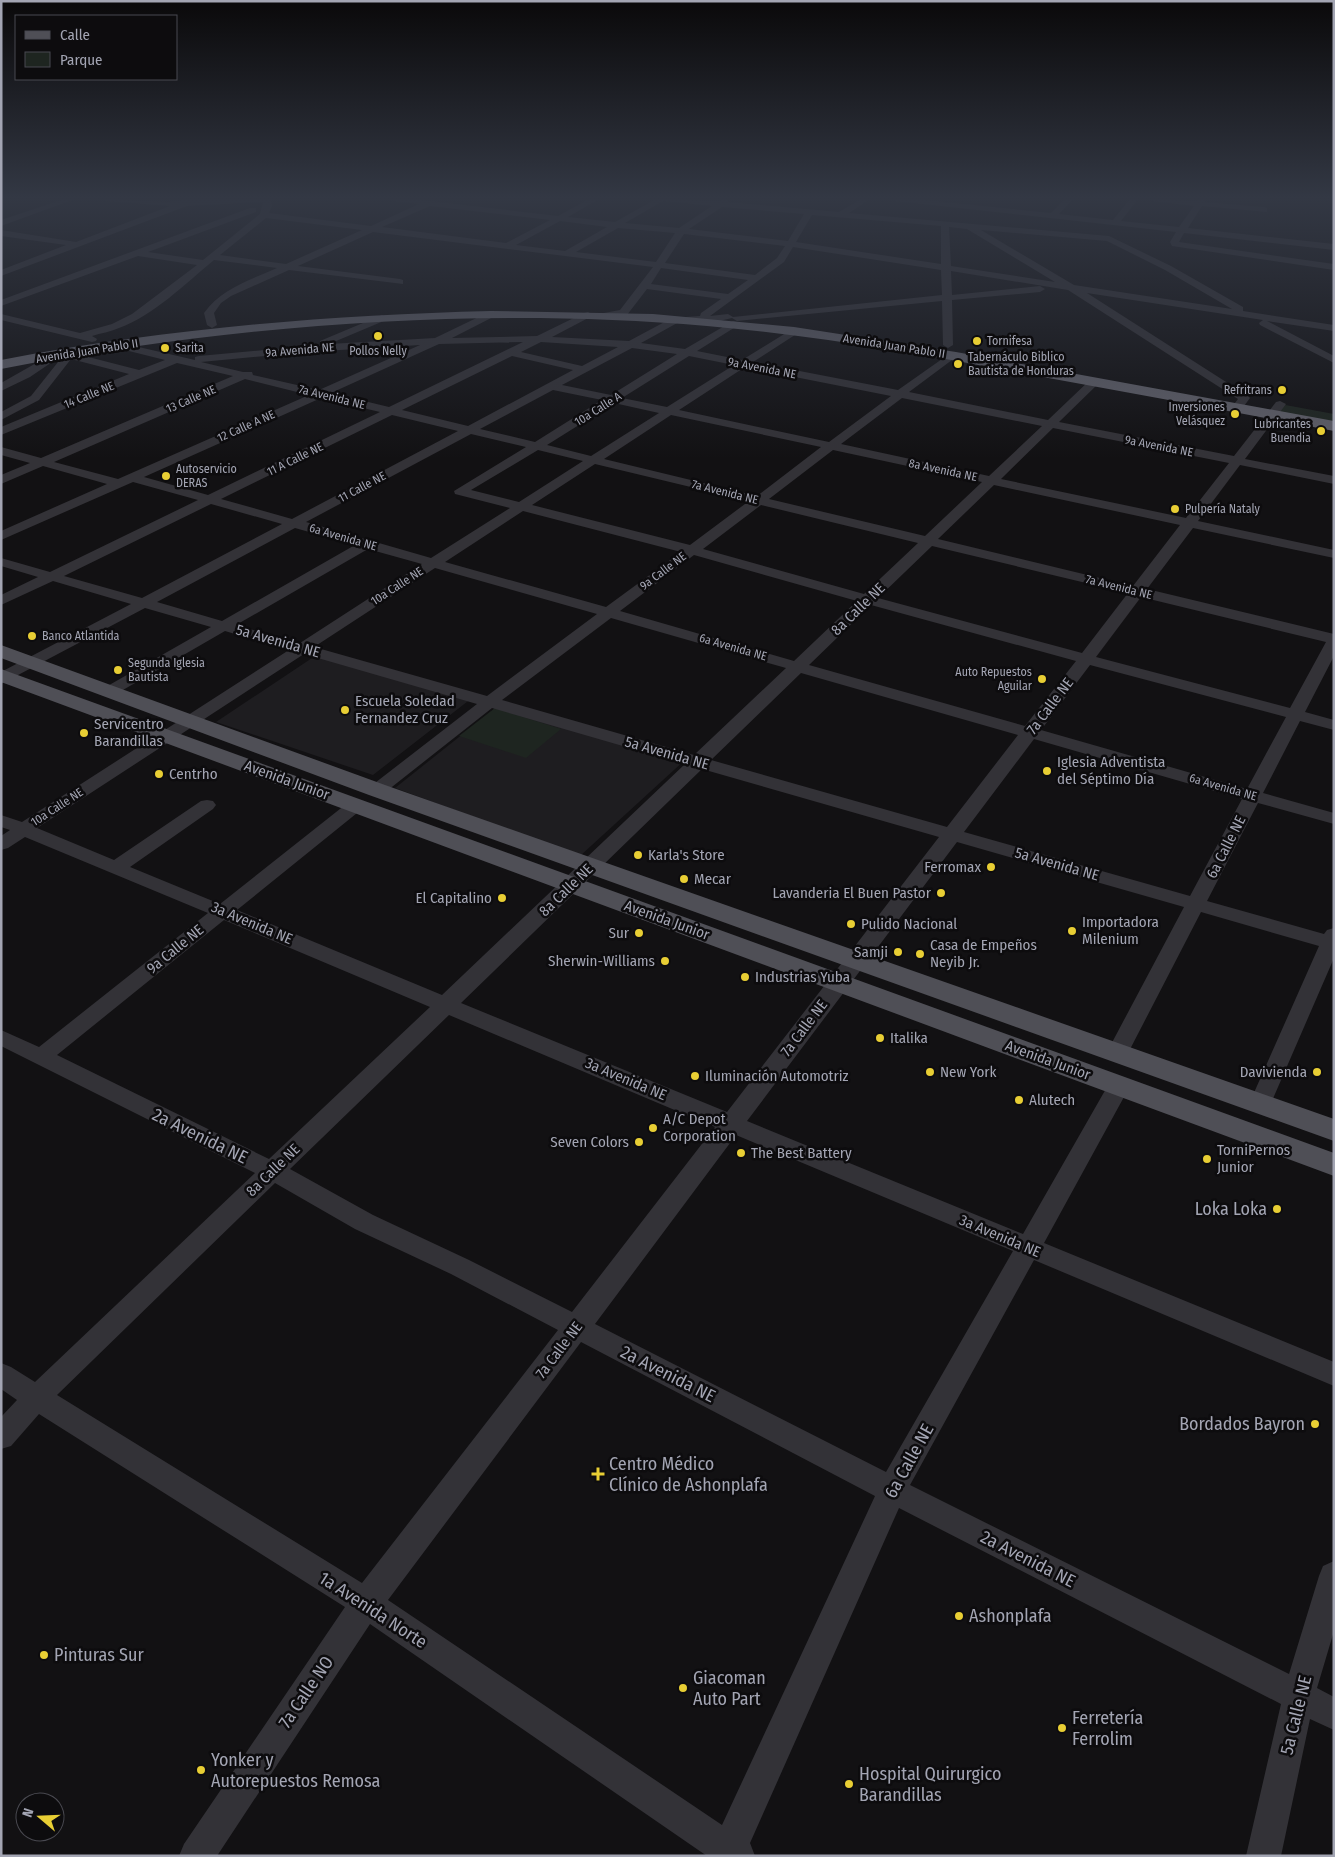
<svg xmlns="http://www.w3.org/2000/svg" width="1335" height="1857" viewBox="0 0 1335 1857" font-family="'Fira Sans Condensed',sans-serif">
  <rect width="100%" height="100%" fill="#121113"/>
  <!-- built -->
  <path fill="#1e1d20" d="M 321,652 L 472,698 L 373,775 L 216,722 Z
    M 503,702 L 686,759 L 580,856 L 395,788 Z"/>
  <!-- green -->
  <path fill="#1e2520" d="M 1280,404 L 1334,414 L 1334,425 L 1272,414 Z
    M 495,708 L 561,729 L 526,758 L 459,736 Z"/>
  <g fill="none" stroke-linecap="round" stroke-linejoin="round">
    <!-- minor -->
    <path fill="#333237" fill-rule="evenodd" d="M 64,199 L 75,199 L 1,226 L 1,220 Z
      M 103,199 L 168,202 L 190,199 L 271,199 L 272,206 L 269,213 L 371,226 L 419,204 L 394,201 L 390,199 L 413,199 L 558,216 L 589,199 L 599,199 L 568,217 L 615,222 L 656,199 L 719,201 L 726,199 L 728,202 L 839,212 L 861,199 L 870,199 L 849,213 L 1109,236 L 1171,266 L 1243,307 L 1243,311 L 1334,325 L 1334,331 L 1267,321 L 1334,356 L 1334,363 L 1260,325 L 1259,323 L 1263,320 L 1087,293 L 1248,396 L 1250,398 L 1241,410 L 1237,411 L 1231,408 L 1238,399 L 1068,290 L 951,271 L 952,295 L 1040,286 L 1045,289 L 1040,292 L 952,300 L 953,345 L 948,348 L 943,345 L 942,301 L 737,321 L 732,318 L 715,322 L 679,322 L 641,343 L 685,349 L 733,321 L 737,322 L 737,326 L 697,351 L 742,360 L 794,328 L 799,331 L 798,333 L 753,362 L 898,390 L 952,352 L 957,355 L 956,357 L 909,392 L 1048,420 L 1091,379 L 1095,378 L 1101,381 L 1099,383 L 1059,422 L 1234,456 L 1276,402 L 1280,401 L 1286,404 L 1245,459 L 1334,476 L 1334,484 L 1240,465 L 1198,521 L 1334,550 L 1334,558 L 1193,528 L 1147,589 L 1334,634 L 1334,656 L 1305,712 L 1334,720 L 1334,730 L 1300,721 L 1263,793 L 1334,813 L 1334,824 L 1258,803 L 1207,901 L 1324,934 L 1327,930 L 1334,928 L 1334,958 L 1268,1110 L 1260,1112 L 1252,1110 L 1249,1104 L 1319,946 L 1201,912 L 1126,1057 L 1118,1060 L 1110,1057 L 1107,1052 L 1184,907 L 957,842 L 747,1121 L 1023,1234 L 1111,1080 L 1119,1078 L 1127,1080 L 1130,1086 L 1044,1243 L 1334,1362 L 1334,1386 L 1034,1260 L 910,1485 L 1289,1674 L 1319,1576 L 1323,1566 L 1334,1561 L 1334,1631 L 1317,1688 L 1334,1697 L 1334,1730 L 1310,1719 L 1281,1856 L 1246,1856 L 1281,1704 L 899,1508 L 750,1843 L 755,1856 L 707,1856 L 370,1624 L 217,1856 L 179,1856 L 184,1844 L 345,1607 L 39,1414 L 11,1446 L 1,1449 L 1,1417 L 17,1400 L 1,1389 L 1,1363 L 11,1367 L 35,1382 L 255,1173 L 1,1046 L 1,1030 L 39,1047 L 208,913 L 25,837 L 8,848 L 1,850 L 1,836 L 10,830 L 1,827 L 1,815 L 22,822 L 289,650 L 225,631 L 116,694 L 104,694 L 102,691 L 104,688 L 211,627 L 145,608 L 1,684 L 1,672 L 131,604 L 53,581 L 1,605 L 1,595 L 38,577 L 1,566 L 1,558 L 50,572 L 198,500 L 133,482 L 1,540 L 1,531 L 107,484 L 43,466 L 1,484 L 1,475 L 30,463 L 1,455 L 1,447 L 41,458 L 233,376 L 177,363 L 1,435 L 1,427 L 129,374 L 71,359 L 39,400 L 1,420 L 1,412 L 31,396 L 62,357 L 60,354 L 61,352 L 65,351 L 139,370 L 165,360 L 113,347 L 112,345 L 113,343 L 117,342 L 195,360 L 195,357 L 199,356 L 320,345 L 320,341 L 382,315 L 387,318 L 386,320 L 329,344 L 435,338 L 491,311 L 495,312 L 495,316 L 452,338 L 537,336 L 584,313 L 588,312 L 593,315 L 620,310 L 653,267 L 373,232 L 298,266 L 400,279 L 403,280 L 403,284 L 289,270 L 231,296 L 221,303 L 214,313 L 217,325 L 212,328 L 207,325 L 204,313 C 221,289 250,280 277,268 L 214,260 C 186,283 153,316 119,328 C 110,332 101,333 92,336 L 97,339 L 96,341 L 92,342 L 1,320 L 1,314 L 80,333 L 112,324 L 132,314 L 197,265 L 138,256 L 1,306 L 1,300 L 250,208 L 256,208 L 256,212 L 148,252 L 203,260 L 260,214 L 263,202 L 187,206 L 1,276 L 1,270 L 66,245 L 1,236 L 1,230 L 76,242 L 170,206 L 107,201 ZM 663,201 L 665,201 L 712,206 L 679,228 L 625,223 ZM 430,206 L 550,220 L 506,243 L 382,227 ZM 722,207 L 804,214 L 788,241 L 689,229 ZM 812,215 L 941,226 L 941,264 L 796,242 ZM 266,218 L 362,230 L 286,264 L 220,255 ZM 560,221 L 607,227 L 565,251 L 516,245 ZM 949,227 L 967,229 L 1055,282 L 951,266 ZM 618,228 L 675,233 L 656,262 L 576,252 ZM 981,230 L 1107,241 L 1165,270 L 1232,309 L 1074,285 ZM 684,234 L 785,246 L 777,258 L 755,275 L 665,263 ZM 793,247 L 941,270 L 942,295 L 733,317 L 728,314 L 710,316 L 784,262 ZM 661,268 L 748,280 L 728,294 L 651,284 ZM 647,289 L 721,299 L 701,313 L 700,316 L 672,318 L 629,341 L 552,337 L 592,316 L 597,319 L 627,315 ZM 523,342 L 389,407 L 331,393 L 439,344 ZM 541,342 L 618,347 L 582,366 L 521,352 ZM 420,345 L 319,390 L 253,375 L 252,372 L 243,372 L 201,362 L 308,352 ZM 632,348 L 677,354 L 611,395 L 562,385 ZM 512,356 L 573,370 L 468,426 L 402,410 ZM 689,356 L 734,365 L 667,407 L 622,398 ZM 745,367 L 891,396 L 829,442 L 679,410 ZM 245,379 L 309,395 L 118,479 L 54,462 ZM 553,390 L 602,400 L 535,442 L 480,429 ZM 321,398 L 380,412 L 208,495 L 144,477 ZM 902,398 L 1042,426 L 989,476 L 841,444 ZM 614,403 L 659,413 L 591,456 L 547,445 ZM 392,415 L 458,431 L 292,519 L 221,499 ZM 671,415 L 821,447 L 757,496 L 604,459 ZM 1053,428 L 1229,463 L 1186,518 L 1001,479 ZM 471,434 L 526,447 L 454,491 L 455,494 L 510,508 L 431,558 L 306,522 ZM 538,450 L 583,461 L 519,502 L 471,490 ZM 833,450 L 982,482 L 925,536 L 769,499 ZM 595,464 L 749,501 L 690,545 L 532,505 ZM 994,485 L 1180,525 L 1133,586 L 938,539 ZM 211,504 L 282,524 L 142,598 L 64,576 ZM 761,505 L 918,543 L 864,594 L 703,549 ZM 523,511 L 681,552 L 606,607 L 445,562 ZM 295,528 L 355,545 L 222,621 L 157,602 ZM 932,546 L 1128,593 L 1082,653 L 878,598 ZM 368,549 L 422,564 L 300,643 L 236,625 ZM 694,555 L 857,601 L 794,661 L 620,611 ZM 435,568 L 597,614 L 487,696 L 314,647 ZM 1141,597 L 1326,642 L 1290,708 L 1096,657 ZM 871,605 L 1076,661 L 1025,726 L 809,665 ZM 611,618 L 786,668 L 694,755 L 502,700 ZM 304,654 L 477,704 L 371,786 L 368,790 L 371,794 L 377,795 L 383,794 L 492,708 L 685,764 L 442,995 L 237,910 L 362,809 L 365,805 L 362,801 L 356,800 L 350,801 L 220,904 L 130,867 L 213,809 L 216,805 L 213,801 L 207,800 L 201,801 L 114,860 L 37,828 ZM 1090,665 L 1286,717 L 1247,789 L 1041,730 ZM 801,673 L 1018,735 L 947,827 L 711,760 ZM 1034,739 L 1242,799 L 1190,896 L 964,832 ZM 702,769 L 939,837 L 727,1112 L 461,1003 ZM 224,920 L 430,1007 L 269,1159 L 57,1055 ZM 449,1015 L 715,1127 L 572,1312 L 469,1260 L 373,1215 L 290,1169 ZM 736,1135 L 1013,1251 L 886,1472 L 595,1324 ZM 275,1183 L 355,1229 L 451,1274 L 558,1330 L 362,1583 L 57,1395 ZM 581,1342 L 875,1496 L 722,1825 L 388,1600 Z
      M 891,199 L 915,199 L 1051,213 L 1065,199 L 1073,199 L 1059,214 L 1113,220 L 1130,199 L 1138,199 L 1121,221 L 1179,227 L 1194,206 L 1153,201 L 1149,199 L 1198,201 L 1199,199 L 1207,199 L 1205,202 L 1264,207 L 1267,208 L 1267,212 L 1202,206 L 1188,228 L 1334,244 L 1334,250 L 1184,233 L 1179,242 L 1334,264 L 1334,270 L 1172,246 L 1170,242 L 1176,232 L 895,201 Z
      M 54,353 L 59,356 L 58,358 L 30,377 L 1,391 L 1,383 Z"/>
    <!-- major -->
    <path fill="#4f4f56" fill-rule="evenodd" d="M 1,645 L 385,785 L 1334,1119 L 1334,1141 L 369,795 L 1,658 Z
      M 1,669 L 1334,1153 L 1334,1176 L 1,682 Z"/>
    <!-- highway -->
    <path fill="#5f5f68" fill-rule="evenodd" d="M 491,311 L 653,314 L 794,327 L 956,352 L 1334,421 L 1334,431 C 1230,411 1126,392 1021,373 C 917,353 813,335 707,326 C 473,306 232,325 1,369 L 1,360 C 163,329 327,315 491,311 Z"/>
  </g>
  <!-- sky -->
  <linearGradient id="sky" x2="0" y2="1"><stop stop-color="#0a090a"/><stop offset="0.43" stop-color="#333844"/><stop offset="1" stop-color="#333844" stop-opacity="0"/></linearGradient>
  <rect width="1335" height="459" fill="url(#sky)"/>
  <!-- markers -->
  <g fill="#e8ce34" stroke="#0d0c0e" stroke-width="2">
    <circle cx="378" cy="336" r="5"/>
    <circle cx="977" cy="341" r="5"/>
    <circle cx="165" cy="348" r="5"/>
    <circle cx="958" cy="364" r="5"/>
    <circle cx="1282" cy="390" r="5"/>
    <circle cx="1235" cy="414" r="5"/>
    <circle cx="1321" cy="431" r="5"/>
    <circle cx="166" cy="476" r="5"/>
    <circle cx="1175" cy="509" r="5"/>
    <circle cx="32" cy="636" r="5"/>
    <circle cx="118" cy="670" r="5"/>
    <circle cx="1042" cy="679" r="5"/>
    <circle cx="345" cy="710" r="5"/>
    <circle cx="84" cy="733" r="5"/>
    <circle cx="1047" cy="771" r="5"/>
    <circle cx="159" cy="774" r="5"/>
    <circle cx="638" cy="855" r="5"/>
    <circle cx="991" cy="867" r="5"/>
    <circle cx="684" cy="879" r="5"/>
    <circle cx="941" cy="893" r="5"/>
    <circle cx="502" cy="898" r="5"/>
    <circle cx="851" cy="924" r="5"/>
    <circle cx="1072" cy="931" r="5"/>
    <circle cx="639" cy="933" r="5"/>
    <circle cx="898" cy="952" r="5"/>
    <circle cx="920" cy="954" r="5"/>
    <circle cx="665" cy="961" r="5"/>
    <circle cx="745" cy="977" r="5"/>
    <circle cx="880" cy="1038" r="5"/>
    <circle cx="930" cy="1072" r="5"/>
    <circle cx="1317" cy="1072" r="5"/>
    <circle cx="695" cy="1076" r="5"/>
    <circle cx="1019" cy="1100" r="5"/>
    <circle cx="653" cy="1128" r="5"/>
    <circle cx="639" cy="1142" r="5"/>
    <circle cx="741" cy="1153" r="5"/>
    <circle cx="1207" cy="1159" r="5"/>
    <circle cx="1277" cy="1209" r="5"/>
    <circle cx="1315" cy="1424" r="5"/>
    <path d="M595.5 1466.5h5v5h5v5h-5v5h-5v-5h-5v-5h5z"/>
    <circle cx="959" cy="1616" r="5"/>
    <circle cx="44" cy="1655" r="5"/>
    <circle cx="683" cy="1688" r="5"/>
    <circle cx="1062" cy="1728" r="5"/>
    <circle cx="201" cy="1770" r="5"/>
    <circle cx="849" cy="1784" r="5"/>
  </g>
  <g text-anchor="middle" stroke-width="5" stroke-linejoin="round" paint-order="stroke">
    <!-- far-poi labels -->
    <g font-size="12" fill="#a3a5b3" stroke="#0d0c0e" text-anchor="start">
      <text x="987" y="345">Tornifesa</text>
      <text x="175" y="352">Sarita</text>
      <text x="378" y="355" text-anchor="middle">Pollos Nelly</text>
      <text x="968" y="361">Tabernáculo Biblico<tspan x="968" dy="14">Bautista de Honduras</tspan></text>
      <text x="1272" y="394" text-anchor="end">Refritrans</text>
      <text x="1225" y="411" text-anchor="end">Inversiones<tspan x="1225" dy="14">Velásquez</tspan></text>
      <text x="1311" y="428" text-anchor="end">Lubricantes<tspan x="1311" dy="14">Buendia</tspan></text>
      <text x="176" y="473">Autoservicio<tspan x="176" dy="14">DERAS</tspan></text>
      <text x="1185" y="513">Pulpería Nataly</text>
      <text x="42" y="640">Banco Atlantida</text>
      <text x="128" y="667">Segunda Iglesia<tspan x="128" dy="14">Bautista</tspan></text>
      <text x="1032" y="676" text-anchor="end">Auto Repuestos<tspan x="1032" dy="14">Aguilar</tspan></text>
    </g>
    <!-- far-street labels -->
    <g font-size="12" fill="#a3a5b3" stroke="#0d0c0e">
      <text transform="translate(894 346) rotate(9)" y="4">Avenida Juan Pablo II</text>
      <text transform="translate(300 350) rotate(-5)" y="4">9a Avenida NE</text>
      <text transform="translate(87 351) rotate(-9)" y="4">Avenida Juan Pablo II</text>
      <text transform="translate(762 368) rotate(11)" y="4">9a Avenida NE</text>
      <text transform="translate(89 395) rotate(-22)" y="4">14 Calle NE</text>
      <text transform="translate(332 397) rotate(14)" y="4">7a Avenida NE</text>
      <text transform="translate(191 399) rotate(-23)" y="4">13 Calle NE</text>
      <text transform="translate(598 409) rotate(-32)" y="4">10a Calle A</text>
      <text transform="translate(246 426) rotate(-24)" y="4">12 Calle A NE</text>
      <text transform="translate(1159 446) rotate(11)" y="4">9a Avenida NE</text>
      <text transform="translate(295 459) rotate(-26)" y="4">11 A Calle NE</text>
      <text transform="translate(943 470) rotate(12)" y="4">8a Avenida NE</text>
      <text transform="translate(362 487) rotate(-28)" y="4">11 Calle NE</text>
      <text transform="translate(725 492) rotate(14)" y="4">7a Avenida NE</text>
      <text transform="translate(343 537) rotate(16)" y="4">6a Avenida NE</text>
      <text transform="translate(663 571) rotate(-37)" y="4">9a Calle NE</text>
      <text transform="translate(397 586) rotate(-33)" y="4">10a Calle NE</text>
      <text transform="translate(1119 587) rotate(14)" y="4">7a Avenida NE</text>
      <text transform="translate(733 647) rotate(16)" y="4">6a Avenida NE</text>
      <text transform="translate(1223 787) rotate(16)" y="4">6a Avenida NE</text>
      <text transform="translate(57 807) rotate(-33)" y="4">10a Calle NE</text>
    </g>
    <!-- street labels -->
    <g font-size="15" fill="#a3a5b3" stroke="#0d0c0e">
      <text transform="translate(858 609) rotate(-44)" y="5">8a Calle NE</text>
      <text transform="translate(278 641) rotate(16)" y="5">5a Avenida NE</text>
      <text transform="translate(1050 706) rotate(-53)" y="5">7a Calle NE</text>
      <text transform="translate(667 753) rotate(16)" y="5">5a Avenida NE</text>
      <text transform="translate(287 780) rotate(20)" y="5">Avenida Junior</text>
      <text transform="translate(1226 847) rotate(-63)" y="5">6a Calle NE</text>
      <text transform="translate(1057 864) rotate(16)" y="5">5a Avenida NE</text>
      <text transform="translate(566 890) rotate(-44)" y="5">8a Calle NE</text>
      <text transform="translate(667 920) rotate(20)" y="5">Avenida Junior</text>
      <text transform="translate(252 923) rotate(23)" y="5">3a Avenida NE</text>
      <text transform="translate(175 949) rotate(-39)" y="5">9a Calle NE</text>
      <text transform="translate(804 1028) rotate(-53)" y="5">7a Calle NE</text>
      <text transform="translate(1048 1060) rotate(20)" y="5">Avenida Junior</text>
      <text transform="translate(626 1079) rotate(23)" y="5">3a Avenida NE</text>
      <text transform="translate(273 1170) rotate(-44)" y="5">8a Calle NE</text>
      <text transform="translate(1000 1236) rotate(23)" y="5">3a Avenida NE</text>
      <text transform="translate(559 1350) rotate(-53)" y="5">7a Calle NE</text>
    </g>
    <!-- poi labels -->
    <g font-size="15" fill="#a3a5b3" stroke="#0d0c0e" text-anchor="start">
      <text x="355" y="706">Escuela Soledad<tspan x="355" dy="17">Fernandez Cruz</tspan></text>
      <text x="94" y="729">Servicentro<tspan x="94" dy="17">Barandillas</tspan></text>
      <text x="1057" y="767">Iglesia Adventista<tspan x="1057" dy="17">del Séptimo Día</tspan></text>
      <text x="169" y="779">Centrho</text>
      <text x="648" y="860">Karla's Store</text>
      <text x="981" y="872" text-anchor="end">Ferromax</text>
      <text x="694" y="884">Mecar</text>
      <text x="931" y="898" text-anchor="end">Lavanderia El Buen Pastor</text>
      <text x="492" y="903" text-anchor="end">El Capitalino</text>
      <text x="1082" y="927">Importadora<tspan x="1082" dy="17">Milenium</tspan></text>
      <text x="861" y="929">Pulido Nacional</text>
      <text x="629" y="938" text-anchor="end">Sur</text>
      <text x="930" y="950">Casa de Empeños<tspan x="930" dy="17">Neyib Jr.</tspan></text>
      <text x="888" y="957" text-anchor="end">Samji</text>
      <text x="655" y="966" text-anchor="end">Sherwin-Williams</text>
      <text x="755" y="982">Industrias Yuba</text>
      <text x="890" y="1043">Italika</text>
      <text x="940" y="1077">New York</text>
      <text x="1307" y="1077" text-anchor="end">Davivienda</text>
      <text x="705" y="1081">Iluminación Automotriz</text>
      <text x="1029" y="1105">Alutech</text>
      <text x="663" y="1124">A/C Depot<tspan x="663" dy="17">Corporation</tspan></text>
      <text x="629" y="1147" text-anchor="end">Seven Colors</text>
      <text x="1217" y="1155">TorniPernos<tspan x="1217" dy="17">Junior</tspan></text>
      <text x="751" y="1158">The Best Battery</text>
    </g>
    <!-- near-street labels -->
    <g font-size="18" fill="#a3a5b3" stroke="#0d0c0e">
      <text transform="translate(200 1136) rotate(26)" y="6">2a Avenida NE</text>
      <text transform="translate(668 1374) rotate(27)" y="6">2a Avenida NE</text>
      <text transform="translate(909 1461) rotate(-61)" y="6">6a Calle NE</text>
      <text transform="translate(1028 1559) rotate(27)" y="6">2a Avenida NE</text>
      <text transform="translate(373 1610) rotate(33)" y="6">1a Avenida Norte</text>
      <text transform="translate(306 1692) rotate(-56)" y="6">7a Calle NO</text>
      <text transform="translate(1296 1715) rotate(-76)" y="6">5a Calle NE</text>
    </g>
    <!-- near-poi labels -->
    <g font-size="18" fill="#a3a5b3" stroke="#0d0c0e" text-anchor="start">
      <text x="1267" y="1215" text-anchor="end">Loka Loka</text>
      <text x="1305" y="1430" text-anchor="end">Bordados Bayron</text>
      <text x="609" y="1470">Centro Médico<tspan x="609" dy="21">Clínico de Ashonplafa</tspan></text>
      <text x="969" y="1622">Ashonplafa</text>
      <text x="54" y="1661">Pinturas Sur</text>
      <text x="693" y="1684">Giacoman<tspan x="693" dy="21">Auto Part</tspan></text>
      <text x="1072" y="1724">Ferretería<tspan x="1072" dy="21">Ferrolim</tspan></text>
      <text x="211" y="1766">Yonker y<tspan x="211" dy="21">Autorepuestos Remosa</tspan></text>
      <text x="859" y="1780">Hospital Quirurgico<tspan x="859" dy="21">Barandillas</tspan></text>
    </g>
  </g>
  <!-- border -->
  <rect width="1335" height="1857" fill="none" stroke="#a3a5b3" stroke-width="5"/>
  <!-- legend -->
  <rect x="15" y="15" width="162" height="65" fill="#0d0c0e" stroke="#494950"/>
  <rect x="25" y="31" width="25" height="8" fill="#4f4f56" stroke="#494950"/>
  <text x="60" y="40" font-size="15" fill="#a3a5b3">Calle</text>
  <rect x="25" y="52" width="25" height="15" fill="#1e2520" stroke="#494950"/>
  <text x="60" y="65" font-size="15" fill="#a3a5b3">Parque</text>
  <!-- north arrow -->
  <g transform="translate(40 1817) rotate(289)"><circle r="24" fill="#0d0c0e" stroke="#494950"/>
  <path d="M0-4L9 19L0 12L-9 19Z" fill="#e8ce34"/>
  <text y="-8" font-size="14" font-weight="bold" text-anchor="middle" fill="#a3a5b3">N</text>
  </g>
</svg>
